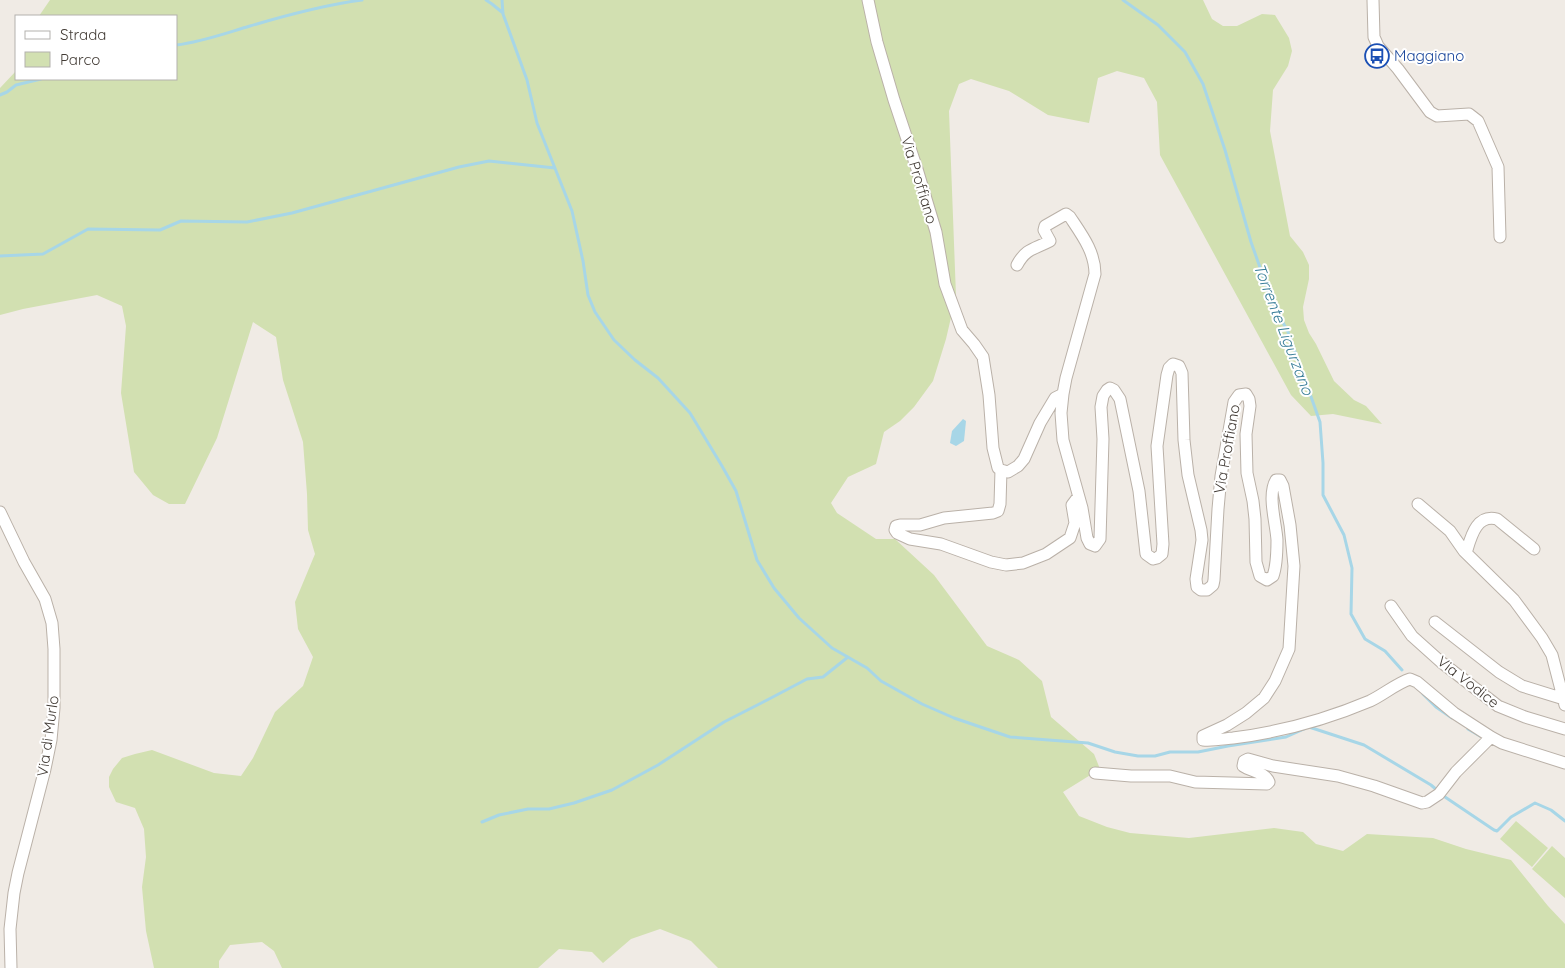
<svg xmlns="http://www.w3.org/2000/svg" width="1565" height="968" viewBox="0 0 1565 968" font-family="Quicksand,sans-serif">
  <rect width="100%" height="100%" fill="#f0ebe5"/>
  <!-- green -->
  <path fill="#d2e0b1" d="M 50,0 L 1203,0 L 1212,19 L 1223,26 L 1237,26 L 1262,14 L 1275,15 L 1289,38 L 1292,51 L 1288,66 L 1273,90 L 1270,131 L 1290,236 L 1303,252 L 1309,265 L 1309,279 L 1303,307 L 1304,320 L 1309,333 L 1316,344 L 1334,381 L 1354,400 L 1366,406 L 1382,424 L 1333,414 L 1311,416 L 1291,395 L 1160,155 L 1157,102 L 1144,78 L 1117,71 L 1098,78 L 1089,123 L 1048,115 L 1009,91 L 971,79 L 959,84 L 949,111 L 956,296 L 946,339 L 933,381 L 914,407 L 900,421 L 884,432 L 876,464 L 848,477 L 831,503 L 837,513 L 876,539 L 895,539 L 934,575 L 987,646 L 1019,660 L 1042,681 L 1051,717 L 1094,754 L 1100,769 L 1063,792 L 1079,816 L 1107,827 L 1130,833 L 1189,838 L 1274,828 L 1303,832 L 1316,844 L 1343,851 L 1367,834 L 1433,838 L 1466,849 L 1511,860 L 1548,906 L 1565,924 L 1565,968 L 718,968 L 691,941 L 660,929 L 631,939 L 603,963 L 592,952 L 559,949 L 538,968 L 282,968 L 274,951 L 262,942 L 230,945 L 219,961 L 219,968 L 154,968 L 146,931 L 142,887 L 146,857 L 144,829 L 135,808 L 116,802 L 109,787 L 109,777 L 113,769 L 122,758 L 135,754 L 152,750 L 214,773 L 241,776 L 253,758 L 275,712 L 303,686 L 313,657 L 298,629 L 295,602 L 315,554 L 308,530 L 307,494 L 303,442 L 283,380 L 276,337 L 253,322 L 217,438 L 185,504 L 169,504 L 153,495 L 134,472 L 121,393 L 126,326 L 122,306 L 97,295 L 23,309 L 0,315 L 0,88 L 16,71 L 16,79 L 176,79 L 176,16 L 39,16 Z
    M 1516,821 L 1548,848 L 1532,867 L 1500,839 Z
    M 1552,846 L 1565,858 L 1565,898 L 1532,869 Z"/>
  <!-- water -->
  <path fill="#a7d6e7" d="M 963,419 L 966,421 L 964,441 L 956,446 L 950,443 L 952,431 Z"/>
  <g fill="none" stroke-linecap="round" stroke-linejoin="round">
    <!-- stream -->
    <path stroke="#a7d6e7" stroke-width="3" d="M 486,0 L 492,4 L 503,13
      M 502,0 L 503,14 L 527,80 L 537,123 L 572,211 L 583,261 L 588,295 L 595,312 L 614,340 L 635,360 L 658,378 L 690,413 L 722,466 L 736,491 L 757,560 L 774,588 L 799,618 L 832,648 L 867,668 L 881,681 L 922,704 L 954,718 L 1010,737 L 1088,743 L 1115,752 L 1138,756 L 1155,756 L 1170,752 L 1198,752 L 1228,746 L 1286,737 L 1304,729
      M 1123,0 L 1158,25 L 1185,52 L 1203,84 L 1225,150 L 1251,242 L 1273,304 L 1288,332 L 1320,422 L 1323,463 L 1323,495 L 1344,535 L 1352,568 L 1351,614 L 1365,639 L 1385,651 L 1402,670
      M 176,45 C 202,42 226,33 250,26 C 287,15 324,5 362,0
      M 0,95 L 7,92 L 16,85 L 41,79
      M 0,256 L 43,254 L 88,229 L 160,230 L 181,221 L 247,222 L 292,213 L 459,167 L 489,161 L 555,168
      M 1423,694 L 1436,707 L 1452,718
      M 1309,727 L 1364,745 L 1431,785 L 1438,791
      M 1468,729 L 1480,736
      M 1445,797 L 1494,830 L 1497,831 L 1511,817 L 1535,803 L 1551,810 L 1565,821
      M 482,822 L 499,815 L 528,809 L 549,809 L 574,803 L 612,790 L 658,765 L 724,722 L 771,698 L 807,679 L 823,677 L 848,657"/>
    <!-- minor casing -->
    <g stroke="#bab1a8" stroke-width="13">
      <path id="minor" d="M 868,0 L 877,42 L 894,100 L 917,169 L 936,232 L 945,284 L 962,330 L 974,344 L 983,357 L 989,395 L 993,448 L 998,468 L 1001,470 L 1008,472 L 1018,466 L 1024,459 L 1040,423 L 1055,398 L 1063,394
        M 1373,0 L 1374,37 L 1378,46 L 1398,69 L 1430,112 L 1437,116 L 1469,114 L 1478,121 L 1498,167 L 1500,237
        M 1017,265 C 1026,248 1035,249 1050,241 L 1044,230 L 1045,226 L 1066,214 L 1070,217 C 1082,235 1095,252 1095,274 L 1066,378 L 1063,394 L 1061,413 L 1063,440 L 1082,508 L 1087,538 L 1090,544 L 1095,546 L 1100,539 L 1103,439 L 1101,407 L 1103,396 L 1107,390 L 1110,388 L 1114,390 L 1120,399 L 1139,491 L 1146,554 L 1153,559 L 1157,558 L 1162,554 L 1163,544 L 1157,446 L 1167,375 L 1169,368 L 1173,364 L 1179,366 L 1182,373 L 1184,440 L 1188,475 L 1201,530 L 1202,540 L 1196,579 L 1197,587 L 1201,590 L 1207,590 L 1213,585 L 1214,580 L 1218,509 L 1221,476 L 1234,402 L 1239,395 L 1246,394 L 1249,399 L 1250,406 L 1246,434 L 1247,473 L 1253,501 L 1255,519 L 1256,562 L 1260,576 L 1267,580 L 1273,576 C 1277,565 1277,552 1277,540 C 1276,523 1267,495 1276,480 L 1280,480 L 1283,486 L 1290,525 L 1294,566 L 1289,649 L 1275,681 L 1264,698 L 1246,713 L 1227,725 L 1203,736 L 1203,740 C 1212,741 1223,739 1233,738 C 1281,732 1325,720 1370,701 C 1383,695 1397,683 1410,679 L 1417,682 L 1454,713 L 1491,737 L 1502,743 L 1565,763
        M 1001,470 L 1000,504 L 998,511 L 993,513 L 944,518 L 920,525 L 900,525 L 896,526 L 895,530 L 897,533 L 910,539 L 941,544 L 991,562 L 1006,565 L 1023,563 L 1046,554 L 1070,538 L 1075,523 L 1072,505 L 1078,497
        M 1418,504 L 1450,531 L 1464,551 L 1514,600 L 1542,638 L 1552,655 L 1565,705
        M 0,512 L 24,562 L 45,599 L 52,623 L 54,649 L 54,708 L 51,740 L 45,769 L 18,873 L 14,893 L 10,929 L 11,968
        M 1466,553 C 1471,537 1476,514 1497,519 L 1534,549
        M 1391,606 L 1412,636 L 1441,662 L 1498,706 L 1525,717 L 1565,729
        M 1435,622 L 1499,672 L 1522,686 L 1564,699
        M 1095,773 L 1131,776 L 1170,776 L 1195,782 L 1267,784 L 1269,782 C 1265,772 1252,772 1243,766 L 1244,761 L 1248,759 L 1273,766 L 1338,776 L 1374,786 L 1422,803 L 1427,802 L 1439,794 L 1456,772 L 1491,737"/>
    </g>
    <!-- minor -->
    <use href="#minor" stroke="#fff" stroke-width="11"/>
  </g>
  <!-- icons -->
  <defs>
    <g id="bus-ring" transform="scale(1.25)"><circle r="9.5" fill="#fff" stroke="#1a4fb4" stroke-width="1.5"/><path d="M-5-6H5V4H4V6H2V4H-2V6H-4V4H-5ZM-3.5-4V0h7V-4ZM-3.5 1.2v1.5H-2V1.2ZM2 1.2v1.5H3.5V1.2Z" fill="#1a4fb4"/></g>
  </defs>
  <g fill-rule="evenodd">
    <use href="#bus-ring" x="1377" y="56"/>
  </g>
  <g text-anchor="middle" stroke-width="4" stroke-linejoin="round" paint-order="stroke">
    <!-- transit labels -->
    <g font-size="15" fill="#164399" stroke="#fff" text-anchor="start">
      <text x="1394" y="61">Maggiano</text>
    </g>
    <!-- street labels -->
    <g font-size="15" fill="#423b35" stroke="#fff">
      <text transform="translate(919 180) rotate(73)" y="5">Via Proffiano</text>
      <text transform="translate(1227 449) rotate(-80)" y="5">Via Proffiano</text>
      <text transform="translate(1468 682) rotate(38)" y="5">Via Vodice</text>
      <text transform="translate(48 736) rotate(-82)" y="5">Via di Murlo</text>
    </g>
    <!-- water labels -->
    <g font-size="16" font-style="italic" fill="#397e99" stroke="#fff">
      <text transform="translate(1284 329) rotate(69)" y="6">Torrente Ligurzano</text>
    </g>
  </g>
  <!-- legend -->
  <rect x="15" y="15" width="162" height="65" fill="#ffffff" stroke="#b3b1ae"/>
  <rect x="25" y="31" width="25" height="8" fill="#ffffff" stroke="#b3b1ae"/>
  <text x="60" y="40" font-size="15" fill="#423b35">Strada</text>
  <rect x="25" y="52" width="25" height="15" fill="#d2e0b1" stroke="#b3b1ae"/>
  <text x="60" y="65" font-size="15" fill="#423b35">Parco</text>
</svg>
